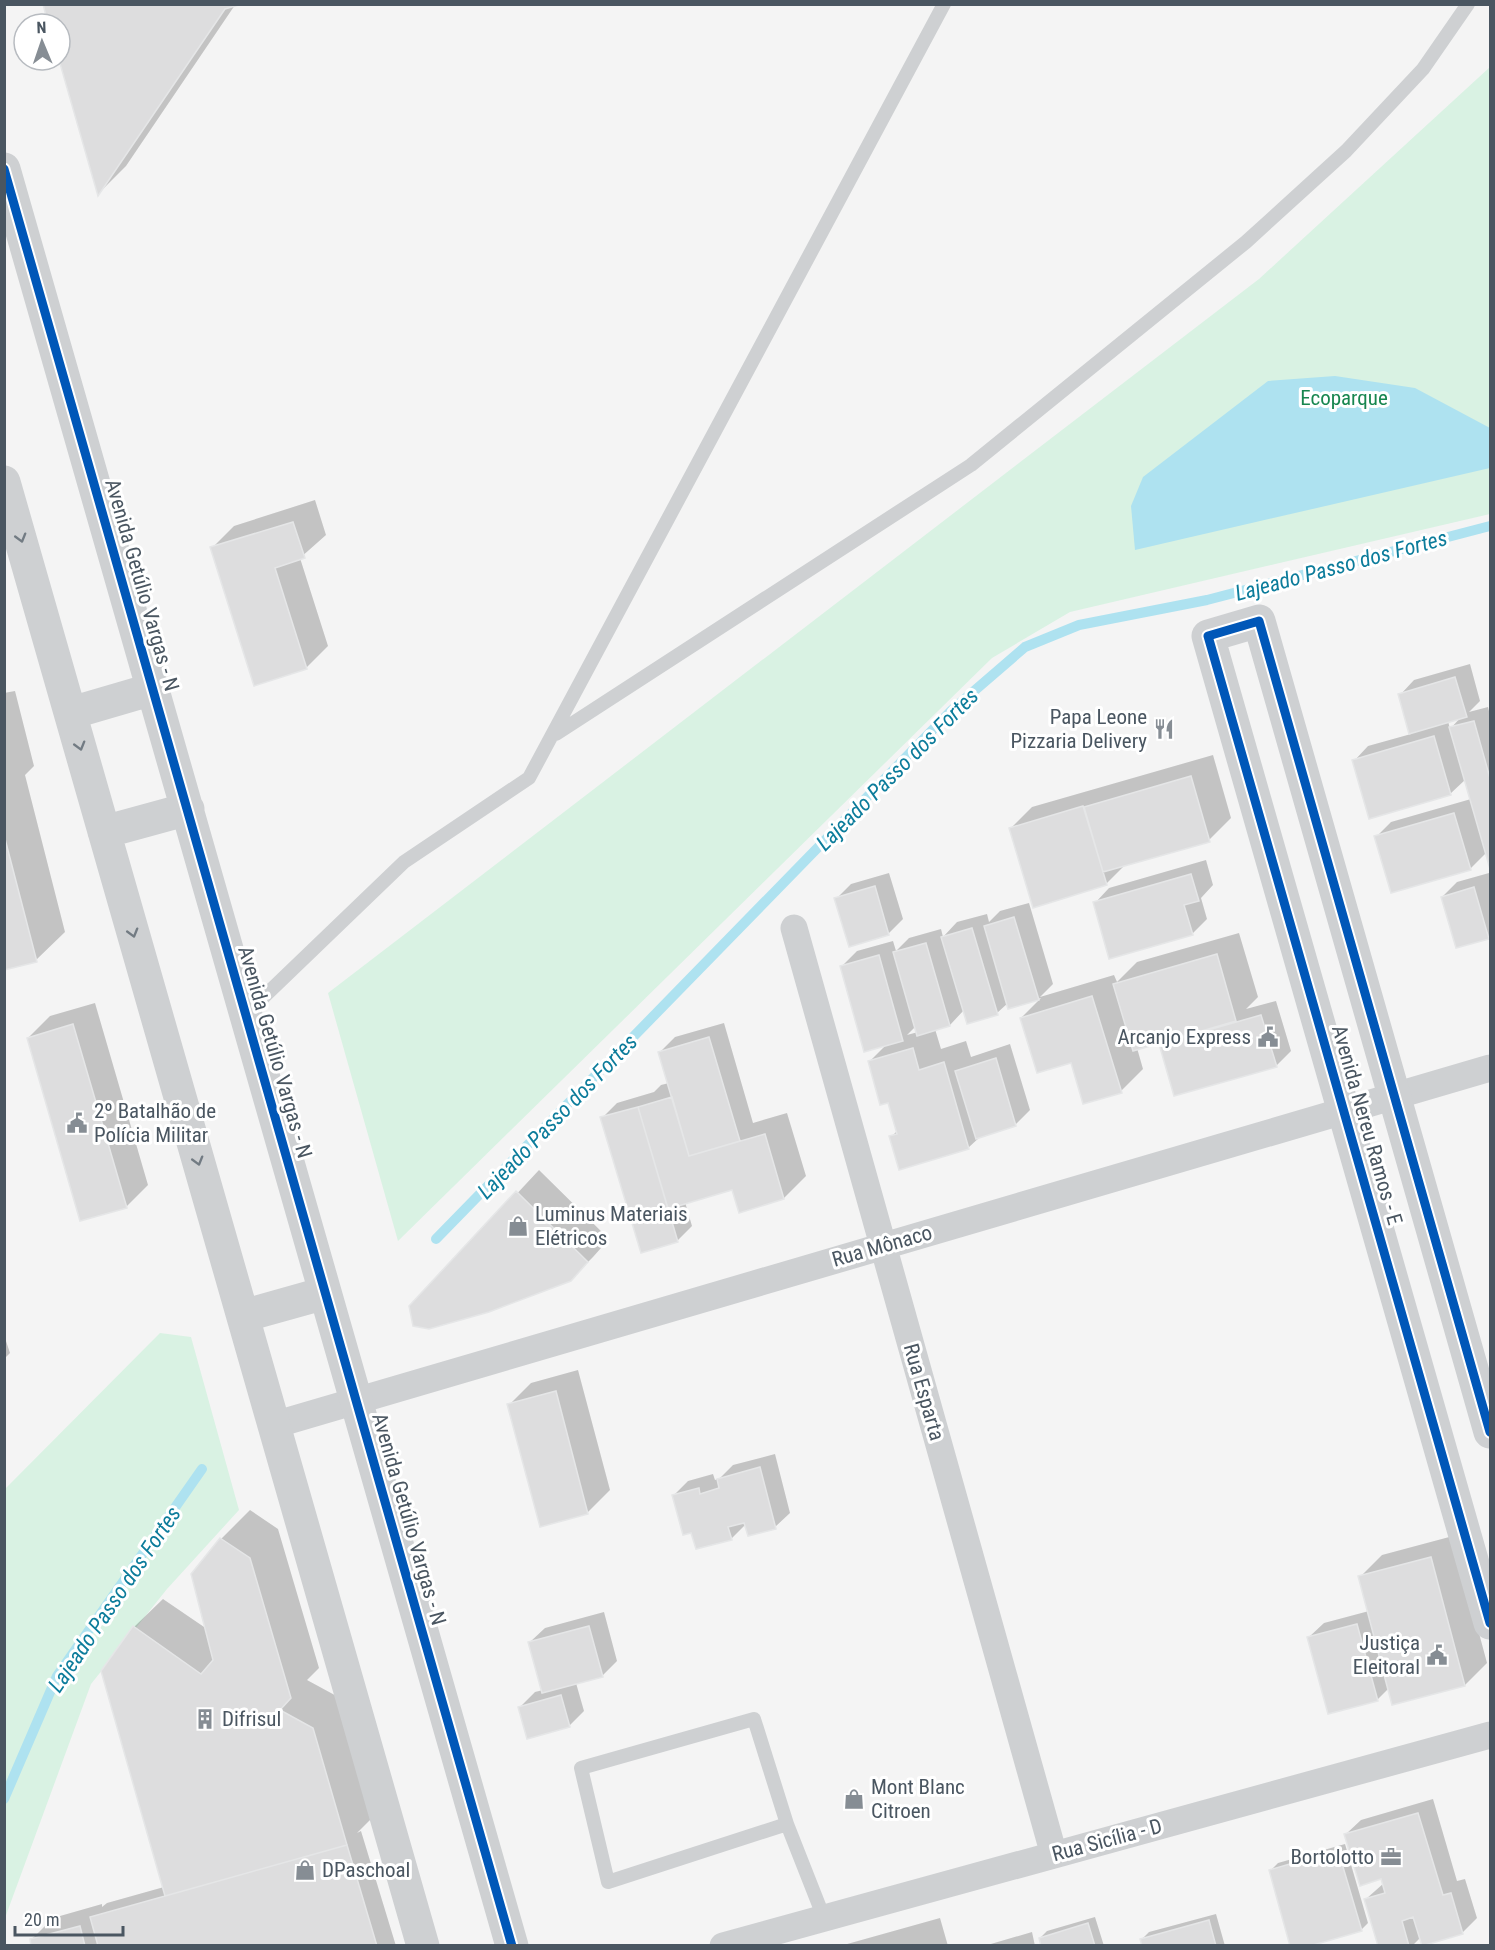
<svg xmlns="http://www.w3.org/2000/svg" width="1495" height="1950" viewBox="0 0 1495 1950" font-family="'Roboto Condensed',sans-serif">
  <rect width="100%" height="100%" fill="#f4f4f4"/>
  <!-- green -->
  <path fill="#d9f2e3" d="M 1490,67 L 1490,514 L 1070,612 L 992,658 L 398,1241 L 328,993 L 1259,279 Z
    M 160,1333 L 191,1337 L 239,1510 L 167,1589 L 91,1684 L 5,1918 L 5,1489 Z"/>
  <!-- water -->
  <path fill="#aee2f0" d="M 1335,376 L 1415,388 L 1490,428 L 1490,468 L 1135,550 L 1131,506 L 1143,477 L 1268,381 Z"/>
  <!-- shadow -->
  <path fill="#0003" fill-rule="evenodd" d="M 235,5 L 126,166 L 99,193 L 60,24 L 50,24 Z
    M 315,500 L 326,535 L 300,558 L 328,646 L 306,668 L 212,548 L 234,526 Z
    M 1470,664 L 1480,701 L 1469,712 L 1488,707 L 1490,715 L 1490,864 L 1487,852 L 1470,869 L 1376,837 L 1391,822 L 1471,799 L 1466,779 L 1450,794 L 1354,761 L 1368,746 L 1411,734 L 1400,695 L 1414,680 ZM 1462,716 L 1450,729 L 1448,721 Z
    M 15,691 L 34,766 L 25,775 L 65,932 L 36,960 L 4,968 L 4,693 Z
    M 1213,755 L 1231,818 L 1209,840 L 1126,864 L 1107,883 L 1034,906 L 1010,829 L 1032,807 Z
    M 1206,860 L 1213,885 L 1201,898 L 1207,919 L 1192,934 L 1095,903 L 1109,888 Z
    M 889,873 L 903,919 L 888,934 L 836,899 L 851,884 Z
    M 1489,873 L 1490,935 L 1488,937 L 1442,897 L 1457,882 Z
    M 1029,903 L 1053,984 L 1040,997 L 1114,975 L 1117,982 L 1137,962 L 1239,933 L 1258,997 L 1246,1009 L 1276,1001 L 1291,1051 L 1276,1066 L 1160,1044 L 1165,1040 L 1137,1048 L 1143,1069 L 1121,1091 L 1072,1061 L 1021,1018 L 1041,998 L 1009,1007 L 1008,1003 L 997,1013 L 964,1010 L 950,1025 L 935,1029 L 941,1049 L 966,1041 L 971,1057 L 1010,1044 L 1030,1110 L 1016,1124 L 981,1136 L 968,1148 L 891,1137 L 898,1130 L 889,1101 L 869,1062 L 887,1044 L 842,966 L 857,951 L 893,941 L 896,951 L 909,938 L 941,929 L 943,937 L 957,922 L 987,914 L 989,922 L 1000,911 ZM 916,1026 L 918,1032 L 907,1035 Z
    M 95,1003 L 148,1185 L 126,1207 L 28,1038 L 50,1016 Z
    M 724,1023 L 753,1123 L 787,1113 L 806,1176 L 784,1198 L 733,1189 L 685,1202 L 692,1226 L 677,1241 L 602,1118 L 617,1103 L 654,1092 L 661,1085 L 669,1083 L 660,1052 L 675,1037 Z
    M 539,1170 L 609,1239 L 593,1257 L 570,1280 L 411,1307 Z
    M 4,1335 L 10,1353 L 4,1359 Z
    M 578,1370 L 610,1490 L 588,1512 L 541,1525 L 509,1405 L 531,1383 Z
    M 775,1454 L 790,1513 L 775,1527 L 746,1524 L 731,1539 L 692,1531 L 673,1496 L 688,1481 L 713,1474 L 715,1480 L 720,1478 L 733,1465 Z
    M 250,1510 L 278,1529 L 319,1668 L 307,1680 L 342,1699 L 375,1815 L 357,1833 L 361,1831 L 396,1946 L 33,1946 L 31,1940 L 53,1918 L 102,1904 L 102,1907 L 107,1903 L 164,1887 L 134,1627 L 163,1599 L 207,1629 L 221,1539 Z
    M 1453,1536 L 1487,1663 L 1465,1685 L 1389,1688 L 1378,1699 L 1309,1637 L 1324,1623 L 1369,1611 L 1360,1577 L 1382,1555 Z
    M 604,1612 L 617,1661 L 602,1676 L 576,1683 L 584,1711 L 569,1726 L 520,1707 L 535,1692 L 543,1690 L 530,1642 L 545,1628 Z
    M 1433,1799 L 1457,1881 L 1465,1879 L 1477,1918 L 1462,1933 L 1421,1937 L 1412,1946 L 1380,1946 L 1366,1899 L 1384,1883 L 1382,1878 L 1346,1834 L 1361,1820 Z
    M 1345,1844 L 1368,1923 L 1361,1930 L 1271,1870 L 1278,1863 Z
    M 1216,1914 L 1225,1946 L 1143,1946 L 1142,1939 L 1149,1932 Z
    M 1095,1917 L 1104,1946 L 1043,1946 L 1040,1938 L 1047,1931 Z
    M 940,1918 L 948,1946 L 840,1946 Z
    M 1032,1932 L 1035,1946 L 984,1946 Z"/>
  <g fill="none" stroke-linecap="round" stroke-linejoin="round">
    <!-- stream -->
    <path stroke="#aee2f0" stroke-width="10" d="M 436,1239 L 952,710 L 1025,647 L 1079,625 L 1207,600 L 1490,526
      M 4,1799 L 57,1676 L 202,1469"/>
  </g>
  <!-- building -->
  <path fill="#ddddde" stroke="#e5e6e7" stroke-width="1.5" d="M 43,4 L 242,4 L 225,9 L 98,196 L 59,60 L 60,24 L 48,24 Z
    M 293,522 L 305,558 L 275,568 L 307,669 L 254,686 L 210,547 Z
    M 1455,677 L 1467,717 L 1409,734 L 1398,694 Z
    M 1474,721 L 1490,778 L 1490,869 L 1449,727 Z
    M 1434,736 L 1451,795 L 1369,819 L 1352,760 Z
    M 1191,776 L 1210,842 L 1103,872 L 1084,807 Z
    M 1083,806 L 1107,885 L 1033,908 L 1009,828 Z
    M 1454,813 L 1471,870 L 1391,893 L 1374,836 Z
    M 4,835 L 37,962 L 4,970 Z
    M 1191,874 L 1199,901 L 1184,905 L 1193,935 L 1109,959 L 1093,902 Z
    M 875,886 L 889,935 L 849,947 L 834,898 Z
    M 1474,887 L 1489,939 L 1456,948 L 1441,897 Z
    M 1014,917 L 1039,1000 L 1008,1009 L 984,926 Z
    M 972,928 L 998,1015 L 967,1024 L 941,937 Z
    M 926,943 L 950,1026 L 917,1036 L 893,952 Z
    M 1217,954 L 1236,1021 L 1133,1051 L 1113,984 Z
    M 879,955 L 903,1041 L 864,1052 L 840,966 Z
    M 1092,996 L 1122,1093 L 1083,1104 L 1071,1063 L 1037,1073 L 1020,1018 Z
    M 1261,1015 L 1277,1067 L 1174,1096 L 1159,1044 Z
    M 73,1024 L 127,1208 L 80,1221 L 27,1038 Z
    M 709,1037 L 740,1141 L 689,1156 L 658,1052 Z
    M 913,1048 L 919,1070 L 944,1062 L 969,1149 L 899,1170 L 889,1136 L 897,1134 L 888,1103 L 880,1105 L 868,1061 Z
    M 996,1058 L 1016,1126 L 976,1139 L 955,1071 Z
    M 672,1097 L 689,1156 L 765,1134 L 784,1199 L 739,1213 L 732,1190 L 668,1209 L 638,1107 Z
    M 638,1107 L 678,1242 L 641,1253 L 600,1117 Z
    M 516,1191 L 588,1262 L 571,1281 L 489,1312 L 429,1329 L 413,1326 L 409,1306 Z
    M 556,1391 L 588,1514 L 540,1527 L 507,1404 Z
    M 760,1467 L 776,1529 L 748,1536 L 744,1523 L 728,1527 L 732,1540 L 696,1549 L 691,1533 L 683,1535 L 672,1495 L 699,1488 L 700,1494 L 719,1488 L 717,1479 Z
    M 220,1538 L 250,1558 L 291,1698 L 280,1710 L 313,1728 L 347,1845 L 165,1896 L 101,1671 L 133,1626 L 201,1674 L 213,1660 L 191,1574 Z
    M 1431,1557 L 1465,1686 L 1392,1705 L 1358,1576 Z
    M 1357,1624 L 1378,1701 L 1328,1714 L 1307,1637 Z
    M 589,1626 L 603,1677 L 542,1693 L 528,1642 Z
    M 561,1695 L 570,1727 L 527,1739 L 518,1707 Z
    M 1418,1813 L 1443,1895 L 1451,1893 L 1463,1934 L 1422,1946 L 1413,1917 L 1402,1921 L 1409,1946 L 1378,1946 L 1364,1899 L 1385,1893 L 1381,1879 L 1360,1886 L 1344,1834 Z
    M 347,1845 L 377,1946 L 98,1946 L 90,1917 Z
    M 1338,1850 L 1362,1931 L 1310,1946 L 1290,1946 L 1269,1870 Z
    M 1209,1920 L 1216,1946 L 1142,1946 L 1140,1939 Z
    M 1088,1923 L 1095,1946 L 1041,1946 L 1039,1938 Z
    M 80,1926 L 85,1946 L 31,1946 L 30,1939 Z"/>
  <g fill="none" stroke-linecap="round" stroke-linejoin="round">
    <!-- service -->
    <path stroke="#ced0d2" stroke-width="14" d="M 556,734 L 971,465 L 1246,242 L 1346,151 L 1423,69 L 1468,4
      M 247,1013 L 404,862 L 529,778 L 944,4
      M 787,1824 L 608,1882 L 581,1768 L 754,1719 L 787,1824 L 824,1918"/>
    <!-- minor -->
    <path stroke="#ced0d2" stroke-width="27" d="M 794,928 L 1054,1855
      M 274,1425 L 1490,1068
      M 723,1946 L 1490,1735"/>
    <!-- tertiary -->
    <path stroke="#ced0d2" stroke-width="33" d="M 4,169 L 512,1946
      M 4,482 L 423,1946
      M 71,713 L 153,689
      M 104,832 L 188,809
      M 243,1316 L 325,1293
      M 1490,1432 L 1259,621 L 1208,636 L 1490,1623"/>
    <!-- cycleway casing -->
    <g stroke="#fff" stroke-width="13">
      <path id="cycleway" d="M 4,169 L 512,1946
        M 1490,1432 L 1259,621 L 1208,636 L 1490,1623"/>
    </g>
    <!-- cycleway -->
    <use href="#cycleway" stroke="#0057b8" stroke-width="9"/>
  </g>
  <!-- one-way arrows -->
  <defs><path id="oneway-chevron" d="M-2-3.5L2.5 0L-2 3.5" fill="none" stroke-width="1.6" stroke-linecap="round" stroke-linejoin="round" transform="scale(1.5)"/></defs>
  <g stroke="#727b83">
    <use href="#oneway-chevron" transform="translate(21 538) rotate(74)"/>
    <use href="#oneway-chevron" transform="translate(80 746) rotate(74)"/>
    <use href="#oneway-chevron" transform="translate(133 933) rotate(74)"/>
    <use href="#oneway-chevron" transform="translate(198 1161) rotate(74)"/>
  </g>
  <!-- icons -->
  <defs>
    <g id="restaurant-bare" transform="scale(1.62)"><path d="M-5-6h1v4h1v-4h1v4h1v-4h1v5L-1.5 .5V6h-2V.5L-5-1ZM5-6V6H3V1.5H1.5Q1.5-4 5-6Z" fill="#868d94" stroke="#fff" stroke-width="2.5" paint-order="stroke"/></g>
    <g id="civic-bare" transform="scale(1.62)"><path d="M-.6-6.5H3V-4.5H.6V-3L4-1V1h2V6H-6V1h2V-1L-.6-3ZM-1.2 2.5V6h2.4V2.5Z" fill="#868d94" stroke="#fff" stroke-width="2.5" paint-order="stroke"/></g>
    <g id="shop-bare" transform="scale(1.62)"><path d="M-5-2.5h2.3a2.7 3.5 0 0 1 5.4 0H5L5.5 6h-11ZM-1.5-2.5h3a1.5 2.3 0 0 0-3 0Z" fill="#868d94" stroke="#fff" stroke-width="2.5" paint-order="stroke"/></g>
    <g id="building-bare" transform="scale(1.62)"><path d="M-4-6H4V6H1V3H-1V6H-4ZM-2.5-4.3h1.7v1.8h-1.7ZM.8-4.3h1.7v1.8H.8ZM-2.5-1h1.7V.8h-1.7ZM.8-1h1.7V.8H.8Z" fill="#868d94" stroke="#fff" stroke-width="2.5" paint-order="stroke"/></g>
    <g id="office-bare" transform="scale(1.62)"><path d="M-6-3h4V-5.5h4V-3h4V5H-6ZM-1-4.5V-3h2v-1.5ZM-6 0V1H6V0Z" fill="#868d94" stroke="#fff" stroke-width="2.5" paint-order="stroke"/></g>
  </defs>
  <g fill-rule="evenodd">
    <use href="#restaurant-bare" x="1164" y="729"/>
    <use href="#civic-bare" x="1268" y="1037"/>
    <use href="#civic-bare" x="77" y="1123"/>
    <use href="#shop-bare" x="518" y="1226"/>
    <use href="#civic-bare" x="1437" y="1655"/>
    <use href="#building-bare" x="205" y="1719"/>
    <use href="#shop-bare" x="854" y="1799"/>
    <use href="#office-bare" x="1391" y="1857"/>
    <use href="#shop-bare" x="305" y="1870"/>
  </g>
  <g text-anchor="middle" stroke-width="6" stroke-linejoin="round" paint-order="stroke">
    <!-- park labels -->
    <g font-size="21" fill="#17864f" stroke="#fff">
      <text x="1344" y="405">Ecoparque</text>
    </g>
    <!-- street labels -->
    <g font-size="21" fill="#4a5661" stroke="#fff">
      <text transform="translate(142 585) rotate(74)" y="7">Avenida Getúlio Vargas - N</text>
      <text transform="translate(275 1052) rotate(74)" y="7">Avenida Getúlio Vargas - N</text>
      <text transform="translate(1367 1125) rotate(74)" y="7">Avenida Nereu Ramos - E</text>
      <text transform="translate(882 1246) rotate(-16)" y="7">Rua Mônaco</text>
      <text transform="translate(924 1392) rotate(74)" y="7">Rua Esparta</text>
      <text transform="translate(409 1519) rotate(74)" y="7">Avenida Getúlio Vargas - N</text>
      <text transform="translate(1107 1840) rotate(-15)" y="7">Rua Sicília - D</text>
    </g>
    <!-- poi labels -->
    <g font-size="21" fill="#4a5661" stroke="#fff" text-anchor="start">
      <text x="1147" y="724" text-anchor="end">Papa Leone<tspan x="1147" dy="24">Pizzaria Delivery</tspan></text>
      <text x="1251" y="1044" text-anchor="end">Arcanjo Express</text>
      <text x="94" y="1118">2º Batalhão de<tspan x="94" dy="24">Polícia Militar</tspan></text>
      <text x="535" y="1221">Luminus Materiais<tspan x="535" dy="24">Elétricos</tspan></text>
      <text x="1420" y="1650" text-anchor="end">Justiça<tspan x="1420" dy="24">Eleitoral</tspan></text>
      <text x="222" y="1726">Difrisul</text>
      <text x="871" y="1794">Mont Blanc<tspan x="871" dy="24">Citroen</tspan></text>
      <text x="1374" y="1864" text-anchor="end">Bortolotto</text>
      <text x="322" y="1877">DPaschoal</text>
    </g>
    <!-- water labels -->
    <g font-size="22" font-style="italic" fill="#0c7c9b" stroke="#fff">
      <text transform="translate(1341 565) rotate(-15)" y="8">Lajeado Passo dos Fortes</text>
      <text transform="translate(897 769) rotate(-45)" y="8">Lajeado Passo dos Fortes</text>
      <text transform="translate(557 1116) rotate(-46)" y="8">Lajeado Passo dos Fortes</text>
      <text transform="translate(114 1599) rotate(-56)" y="8">Lajeado Passo dos Fortes</text>
    </g>
  </g>
  <!-- border -->
  <rect width="1495" height="1950" fill="none" stroke="#4a5661" stroke-width="12"/>
  <!-- north arrow -->
  <g transform="translate(42 42) rotate(358)"><circle r="28" fill="#ffffff" stroke="#b7bbc0" stroke-width="1.5"/>
  <path d="M0-4.5L10 22L0 15L-10 22Z" fill="#868d94"/>
  <text y="-9" font-size="16" font-weight="bold" text-anchor="middle" fill="#4a5661">N</text>
  </g>
  <!-- scale -->
  <path d="M15 1926v9h108v-9" fill="none" stroke="#4a5661" stroke-width="3"/>
  <text x="24" y="1926" font-size="18" fill="#4a5661" stroke="#ffffff" stroke-width="4.5" paint-order="stroke">20 m</text>
</svg>
